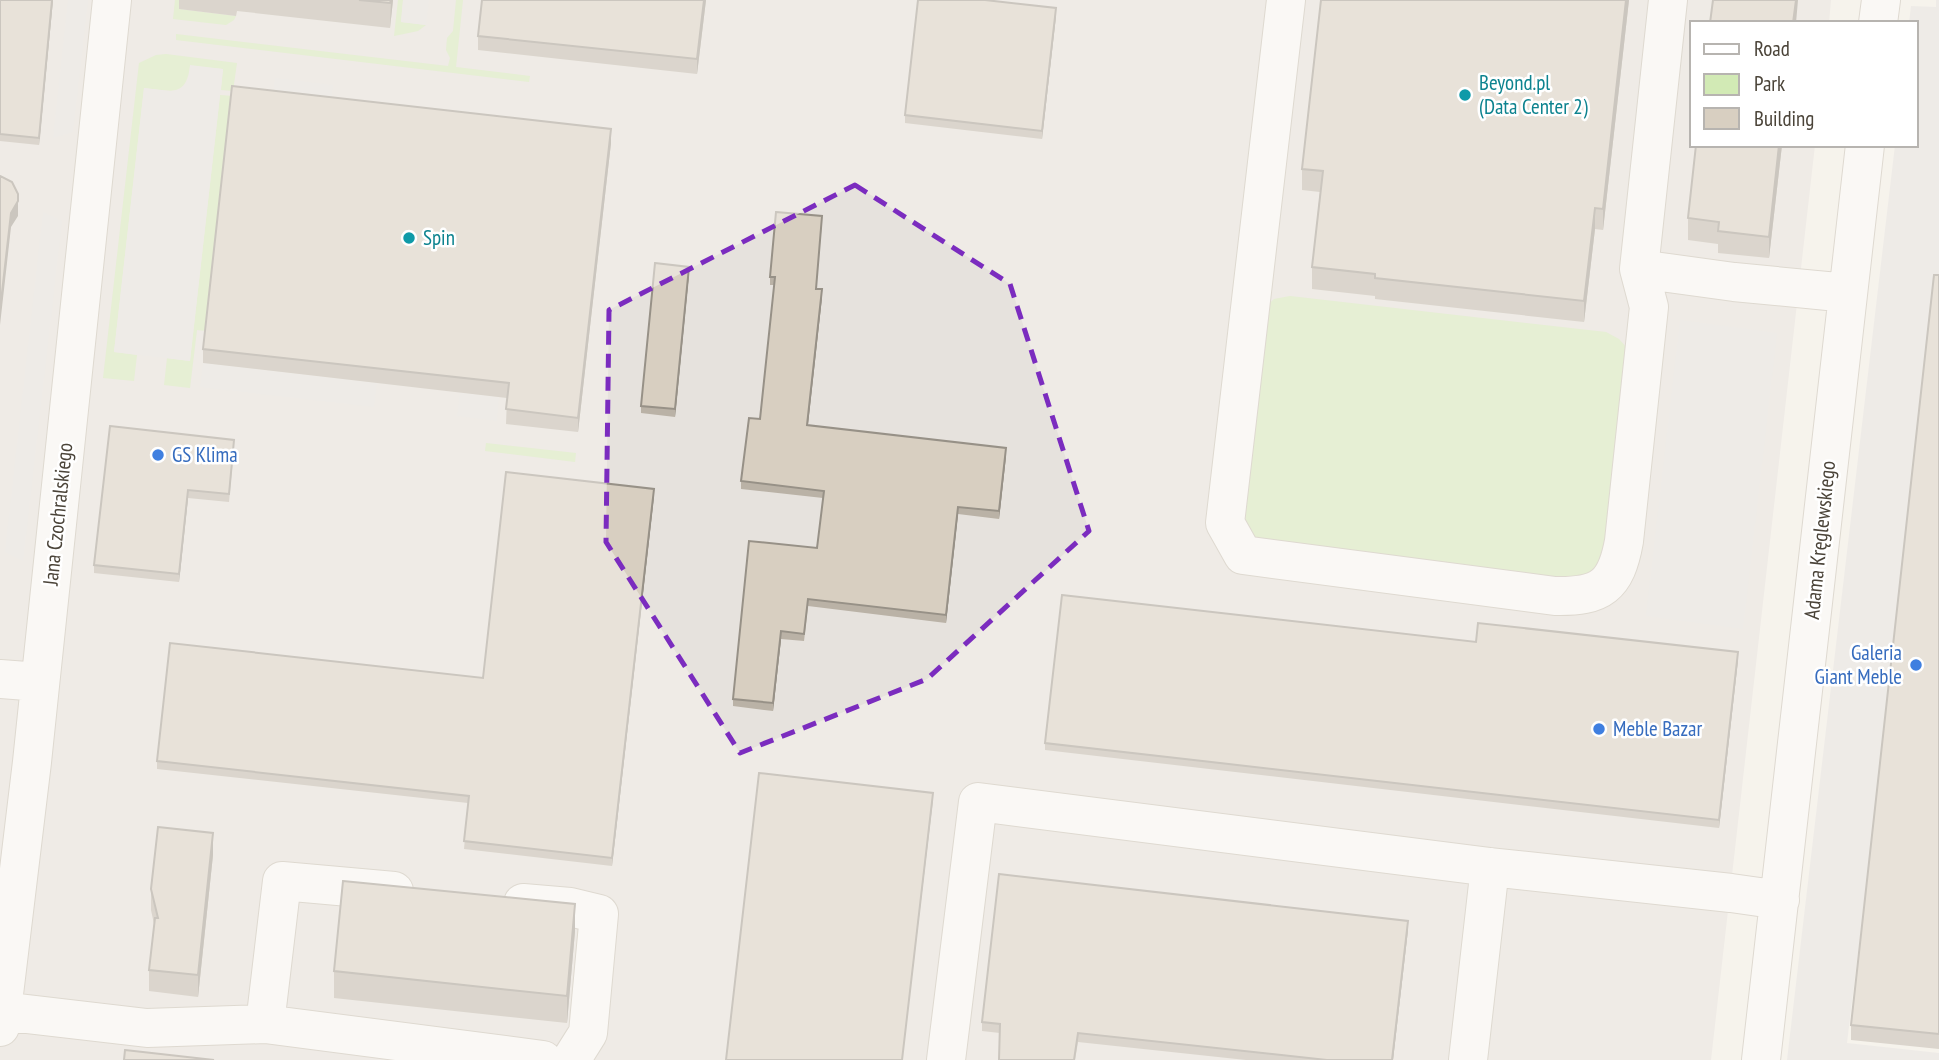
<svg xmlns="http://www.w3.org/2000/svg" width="1939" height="1060" viewBox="0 0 1939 1060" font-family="'PT Sans Narrow',sans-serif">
  <rect width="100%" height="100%" fill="#f6f3ec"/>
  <!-- industrial -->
  <path fill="#e6e2dd" d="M 0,0 L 1831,0 L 1829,23 L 1692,23 L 1692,145 L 1815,145 L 1711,1060 L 0,1060 Z"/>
  <!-- green -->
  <path fill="#d2eab5" d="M 175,0 L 180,0 L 179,9 L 236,16 L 234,20 L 226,25 L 173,19 Z
    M 398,0 L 403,0 L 401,22 L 426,25 L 418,31 L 394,36 Z
    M 456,0 L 463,0 L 456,67 L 530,76 L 529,82 L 176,40 L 176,34 L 448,66 L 450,58 L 446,50 L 447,38 L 453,31 Z
    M 166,54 L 237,63 L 233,91 L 221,90 L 223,69 L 190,66 C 186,98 170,91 144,88 L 114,352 L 137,355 L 134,381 L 103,378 L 139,63 L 156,55 Z
    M 220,95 L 233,96 L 206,331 L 197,330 L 190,388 L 164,385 L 167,358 L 190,361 Z
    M 1290,296 L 1606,332 L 1619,339 L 1627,348 L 1613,540 C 1597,571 1591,576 1556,584 L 1255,538 L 1242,518 L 1262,310 L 1274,299 Z
    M 486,443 L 576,453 L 575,462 L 485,451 Z"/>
  <!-- parking -->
  <path fill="#e5e3e0" d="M 68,0 L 88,0 L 73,132 L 53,138 Z
    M 403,0 L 429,0 L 426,25 L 401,22 Z
    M 1936,0 L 1939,0 L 1939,289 L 1847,1043 L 1939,1053 L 1939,1060 L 1787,1060 L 1895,145 L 1916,145 L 1916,23 L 1909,23 L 1911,6 L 1936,7 Z
    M 190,65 L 223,69 L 190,361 L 114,352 L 144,88 L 171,91 L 179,90 L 185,85 L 189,78 Z
    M 275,78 L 333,85 L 330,111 L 272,105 Z
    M 43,212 L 62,221 L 23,561 L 5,552 Z
    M 1680,320 L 1777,333 L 1743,629 L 1646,616 Z
    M 203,363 L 377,383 L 374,407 L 200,387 Z
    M 460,392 L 499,397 L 497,421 L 457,416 Z"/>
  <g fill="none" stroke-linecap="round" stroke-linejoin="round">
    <!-- minor casing -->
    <g stroke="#c2bbae" stroke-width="40">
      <path id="minor" d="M 1286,0 L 1225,523 L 1243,555 L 1555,596 C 1601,597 1616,586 1624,541 L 1649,307 L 1639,269 L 1668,0
        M 1878,23 L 1881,0
        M 1639,269 L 1734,282 L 1848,293
        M 0,679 L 40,682
        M 523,903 L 570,907 L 599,914 L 588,1033 L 571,1060
        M 2,1011 L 147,1028 L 265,1024 L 282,881 L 394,891
        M 265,1024 L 543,1060
        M 0,1027 L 32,762 L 112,0
        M 946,1060 L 978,802 L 1490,867 L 1731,893 L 1780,900
        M 1468,1060 L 1490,867
        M 1761,1060 L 1865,145"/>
    </g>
    <!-- minor -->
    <use href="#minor" stroke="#fff" stroke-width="38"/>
  </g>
  <!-- wall -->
  <path fill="#bab2a6" d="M 0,0 L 53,0 L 39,145 L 0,141 Z
    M 179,0 L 393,0 L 390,28 L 237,11 L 236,16 L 179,9 Z
    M 706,0 L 697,74 L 478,50 L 478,36 Z
    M 1629,0 L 1603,230 L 1595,229 L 1584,322 L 1375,299 L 1375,296 L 1312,289 L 1312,267 L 1320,192 L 1302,190 L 1302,169 Z
    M 1056,16 L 1042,139 L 905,123 L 905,115 Z
    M 611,143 L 578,432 L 506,424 L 507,398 L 203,363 L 203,349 Z
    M 1696,145 L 1782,145 L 1769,258 L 1718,253 L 1718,244 L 1688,240 L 1688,218 Z
    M 822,223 L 816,289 L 822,297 L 808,425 L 1006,456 L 999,519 L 958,514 L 946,623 L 808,606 L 804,641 L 781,639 L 773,711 L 733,706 L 733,699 L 817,548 L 823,498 L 741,489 L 741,481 L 760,419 L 774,285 L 770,285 L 770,277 Z
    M 689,274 L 675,417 L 641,413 L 641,406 Z
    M 1939,275 L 1939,1049 L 1851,1040 L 1851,1025 Z
    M 234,448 L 229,502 L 188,498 L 179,582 L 94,573 L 94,565 Z
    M 654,496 L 612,866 L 464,849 L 468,803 L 157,769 L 157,761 L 483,678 Z
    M 1738,660 L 1719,828 L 1045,750 L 1045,743 Z
    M 213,855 L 198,997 L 149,991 L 149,970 L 154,924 L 151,910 L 151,889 Z
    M 1408,930 L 1393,1060 L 1246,1060 L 1078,1042 L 1075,1060 L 999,1060 L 1000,1033 L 982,1031 L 982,1022 Z
    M 575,931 L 567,1023 L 334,998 L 334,971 Z"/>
  <!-- shaded-wall -->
  <path fill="#979187" d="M 52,0 L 53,0 L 39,145 L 39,138 Z
    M 391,0 L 393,0 L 390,28 Z
    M 704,0 L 706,0 L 697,74 L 697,59 Z
    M 1626,0 L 1629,0 L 1603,230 L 1603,209 Z
    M 1796,0 L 1798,0 L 1796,23 L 1793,23 Z
    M 1056,8 L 1056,16 L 1042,139 L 1042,131 Z
    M 611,129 L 611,143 L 578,432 L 578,418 Z
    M 1779,145 L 1782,145 L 1769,258 L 1769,237 Z
    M 18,201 L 18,216 L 11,227 L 0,325 L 0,310 L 11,213 Z
    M 1595,208 L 1595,229 L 1584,322 L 1584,301 Z
    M 689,267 L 689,274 L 675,417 L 675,409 Z
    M 822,289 L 822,297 L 807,432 L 807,425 Z
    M 1006,448 L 1006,456 L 999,519 L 999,511 Z
    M 654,489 L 654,496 L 612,866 L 612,858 Z
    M 188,490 L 188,498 L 179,582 L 179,574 Z
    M 958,507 L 958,514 L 946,623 L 946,615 Z
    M 781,631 L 781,639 L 773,711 L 773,703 Z
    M 1738,652 L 1738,660 L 1719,828 L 1719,820 Z
    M 933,793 L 933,800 L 902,1060 Z
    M 213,833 L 213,855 L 198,997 L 198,975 Z
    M 575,904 L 575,931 L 567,1023 L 567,996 Z
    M 1408,921 L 1408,930 L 1393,1060 L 1392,1060 Z"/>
  <!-- building -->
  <path fill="#d8cfc1" stroke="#979187" stroke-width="2" d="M 0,0 L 52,0 L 39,138 L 0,134 Z
    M 359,0 L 391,0 L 390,3 Z
    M 482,0 L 704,0 L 697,59 L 478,36 Z
    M 918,0 L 985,0 L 1056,8 L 1042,131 L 905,115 Z
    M 1321,0 L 1626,0 L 1603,209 L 1595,208 L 1584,301 L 1375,278 L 1375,274 L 1312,267 L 1323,171 L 1302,169 Z
    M 1713,0 L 1796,0 L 1793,23 L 1710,23 Z
    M 232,86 L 611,129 L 578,418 L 506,409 L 509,383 L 203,349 Z
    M 1696,145 L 1779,145 L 1769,237 L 1718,231 L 1719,222 L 1688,218 Z
    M 0,176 L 12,182 L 18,194 L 18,201 L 11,213 L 0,310 Z
    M 776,212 L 822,216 L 816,289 L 822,289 L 807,425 L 1006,448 L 999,511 L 958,507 L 946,615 L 808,599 L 804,634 L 781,631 L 773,703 L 733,699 L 749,541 L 817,548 L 824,491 L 741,481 L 749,418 L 760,419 L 775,277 L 770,277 Z
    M 655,263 L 689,267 L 675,409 L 641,406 Z
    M 1934,275 L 1939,275 L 1939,1034 L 1851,1025 Z
    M 110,426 L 234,440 L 229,494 L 188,490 L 179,574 L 94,565 Z
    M 506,472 L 654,489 L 612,858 L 464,841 L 469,796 L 157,761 L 170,643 L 483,678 Z
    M 1062,595 L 1476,642 L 1478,623 L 1738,652 L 1719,820 L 1045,743 Z
    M 759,773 L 933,793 L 902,1060 L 726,1060 Z
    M 158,827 L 213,833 L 198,975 L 149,970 L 155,918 L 158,918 L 151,889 Z
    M 999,874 L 1408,921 L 1392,1060 L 1327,1060 L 1078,1033 L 1074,1060 L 999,1060 L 1000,1024 L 982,1022 Z
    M 343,881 L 575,904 L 567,996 L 334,971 Z
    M 125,1050 L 214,1060 L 124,1060 Z"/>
  <!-- marked area -->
  <path d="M0 0H1939V1060H0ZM 855,185 L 1010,284 L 1089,531 L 927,679 L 740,753 L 606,542 L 609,310 Z" fill="#f6f3ec" fill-opacity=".55" fill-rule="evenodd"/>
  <path fill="none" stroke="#7b2cbf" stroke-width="5" stroke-dasharray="14 9" stroke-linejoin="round" d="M 855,185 L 1010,284 L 1089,531 L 927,679 L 740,753 L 606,542 L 609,310 Z"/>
  <!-- markers -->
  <g fill="#0f9aa8" stroke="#fff" stroke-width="2.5">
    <circle cx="1465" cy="95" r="7"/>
    <circle cx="409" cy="238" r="7"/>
  </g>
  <g fill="#3f7fe0" stroke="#fff" stroke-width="2.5">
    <circle cx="158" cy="455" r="7"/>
    <circle cx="1916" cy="665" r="7"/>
    <circle cx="1599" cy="729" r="7"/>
  </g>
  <g text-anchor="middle" stroke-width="5" stroke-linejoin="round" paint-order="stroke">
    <!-- culture labels -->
    <g font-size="21" fill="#0d838f" stroke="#fff" text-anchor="start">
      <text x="1479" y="90">Beyond.pl<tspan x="1479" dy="24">(Data Center 2)</tspan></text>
      <text x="423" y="245">Spin</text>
    </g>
    <!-- shop labels -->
    <g font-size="21" fill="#366cbe" stroke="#fff" text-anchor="start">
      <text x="172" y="462">GS Klima</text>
      <text x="1902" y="660" text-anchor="end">Galeria<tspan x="1902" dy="24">Giant Meble</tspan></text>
      <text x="1613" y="736">Meble Bazar</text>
    </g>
    <!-- street labels -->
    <g font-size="21" fill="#4b4439" stroke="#fff">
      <text transform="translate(58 514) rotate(-84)" y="7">Jana Czochralskiego</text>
      <text transform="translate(1820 540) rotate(-84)" y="7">Adama Kręglewskiego</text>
    </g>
  </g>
  <!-- legend -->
  <rect x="1690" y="21" width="228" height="126" fill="#ffffff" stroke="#b7b4b0" stroke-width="2"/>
  <rect x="1704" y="44" width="35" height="10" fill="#ffffff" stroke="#b7b4b0" stroke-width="2"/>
  <text x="1754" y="56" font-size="21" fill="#4b4439">Road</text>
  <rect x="1704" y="74" width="35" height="21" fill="#d2eab5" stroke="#b7b4b0" stroke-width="2"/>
  <text x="1754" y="91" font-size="21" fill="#4b4439">Park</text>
  <rect x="1704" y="108" width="35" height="21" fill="#d8cfc1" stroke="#b7b4b0" stroke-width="2"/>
  <text x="1754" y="126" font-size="21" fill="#4b4439">Building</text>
</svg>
